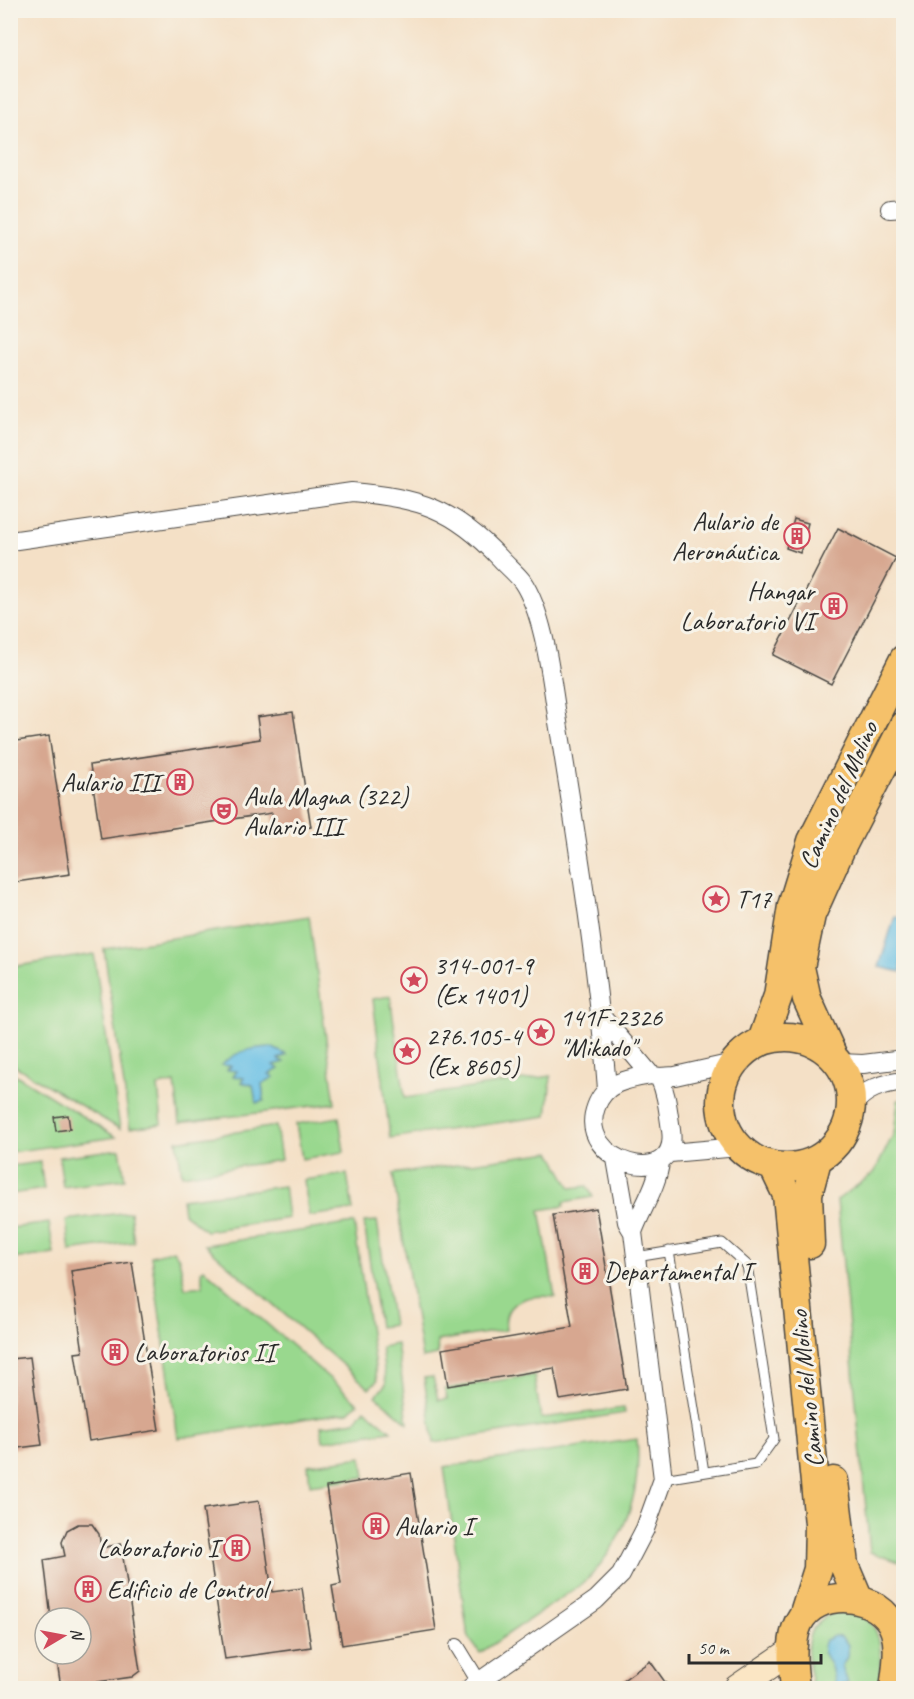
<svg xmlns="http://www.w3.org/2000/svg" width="914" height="1699" viewBox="0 0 914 1699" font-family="Caveat,sans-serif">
  <rect width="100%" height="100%" fill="#f7f3e8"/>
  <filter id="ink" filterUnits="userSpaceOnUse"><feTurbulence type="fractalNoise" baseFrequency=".0167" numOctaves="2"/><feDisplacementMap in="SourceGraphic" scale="12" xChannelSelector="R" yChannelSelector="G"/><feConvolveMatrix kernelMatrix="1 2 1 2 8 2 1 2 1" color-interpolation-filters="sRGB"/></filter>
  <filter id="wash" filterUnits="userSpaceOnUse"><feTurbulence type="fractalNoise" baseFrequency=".008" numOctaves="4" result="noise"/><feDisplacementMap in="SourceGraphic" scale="24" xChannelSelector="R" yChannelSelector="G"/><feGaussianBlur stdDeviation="1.35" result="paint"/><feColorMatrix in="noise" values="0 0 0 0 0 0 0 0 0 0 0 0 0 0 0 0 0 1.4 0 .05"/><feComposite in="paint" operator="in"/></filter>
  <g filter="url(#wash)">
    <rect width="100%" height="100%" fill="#f4e0c6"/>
    <!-- green -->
    <path fill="#99d88e" stroke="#62825c" stroke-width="1.5" fill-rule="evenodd" d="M 309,916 L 335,1103 L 180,1123 L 175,1083 L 158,1086 L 162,1124 L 130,1128 L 104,949 ZM 286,1055 L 277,1059 L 283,1062 L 274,1065 L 279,1069 L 268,1074 L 262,1084 L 264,1101 L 253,1085 L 242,1082 L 245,1078 L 234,1075 L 238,1071 L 228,1070 L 231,1066 L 222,1065 Z
      M 94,954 L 120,1129 L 15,1066 L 10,1052 L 11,967 Z
      M 390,996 L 405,1098 L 551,1076 L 547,1116 L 390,1138 L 373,999 Z
      M 11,1072 L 116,1137 L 11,1152 Z
      M 898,1100 L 903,1100 L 904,1561 L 899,1562 L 870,1552 L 837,1200 L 874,1173 L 894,1133 Z
      M 339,1117 L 344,1152 L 302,1159 L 296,1124 Z
      M 276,1126 L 281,1160 L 182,1175 L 177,1141 Z
      M 120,1149 L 125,1179 L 63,1187 L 59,1157 Z
      M 551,1152 L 571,1188 L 587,1186 L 593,1197 L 564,1202 L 564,1206 L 540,1210 L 555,1297 C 531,1294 501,1299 506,1330 L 437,1341 L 438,1355 L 422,1358 L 393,1174 Z
      M 40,1162 L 44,1189 L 11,1194 L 11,1166 Z
      M 347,1174 L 353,1210 L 309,1216 L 304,1180 Z
      M 284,1186 L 288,1218 L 206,1231 L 184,1213 L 182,1199 Z
      M 130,1212 L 134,1242 L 70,1251 L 66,1220 Z
      M 377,1221 L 393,1325 L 379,1327 L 364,1222 Z
      M 49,1223 L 54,1254 L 11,1259 L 11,1228 Z
      M 354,1223 L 377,1381 L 369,1388 L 205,1245 Z
      M 173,1250 L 179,1258 L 185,1288 L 203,1286 L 201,1271 L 204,1269 L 358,1403 L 349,1412 L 178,1438 L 151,1256 Z
      M 397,1344 L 408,1423 L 376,1396 L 386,1384 L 381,1347 Z
      M 534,1375 L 541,1418 L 624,1408 L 625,1413 L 434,1443 L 424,1378 L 433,1377 L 438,1400 L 447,1399 L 445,1389 Z
      M 365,1409 L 391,1431 L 323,1441 L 321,1426 L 355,1421 Z
      M 637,1439 C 642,1494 624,1541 586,1581 L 480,1653 L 468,1637 L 444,1467 Z
      M 362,1457 L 365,1477 L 310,1485 L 308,1465 Z
      M 839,1611 C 888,1614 880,1651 880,1688 L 812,1688 C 808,1653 797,1625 839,1611 Z"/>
    <!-- water -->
    <path fill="#68c0e5" stroke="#4a7688" stroke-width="1.5" d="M 895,916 L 903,920 L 901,972 L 879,967 Z
      M 271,1047 L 287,1055 L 278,1059 L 284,1062 L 274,1065 L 279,1069 L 269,1074 L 274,1077 L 262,1084 L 264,1101 L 256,1103 L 253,1085 L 241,1082 L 244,1078 L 233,1076 L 237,1071 L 227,1070 L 231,1066 L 221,1065 C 237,1051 249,1048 271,1047 Z
      M 834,1636 L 841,1637 L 848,1645 L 847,1657 L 842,1666 L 848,1683 L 835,1687 C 834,1680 833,1673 831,1667 C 827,1656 819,1653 825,1640 Z"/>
    <g id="blocks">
      <!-- building -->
      <path fill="#d7a790" d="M 794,519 L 808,523 L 800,553 L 786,548 Z
        M 838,528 L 896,558 L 831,684 L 773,655 Z
        M 293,712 L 311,827 L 275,832 L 272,813 L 101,839 L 90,765 L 260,739 L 257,717 Z
        M 49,736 L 70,874 L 10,883 L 10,742 Z
        M 68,1115 L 70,1129 L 56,1131 L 54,1117 Z
        M 596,1208 L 627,1389 L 560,1400 L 554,1368 L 448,1386 L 442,1349 L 572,1327 L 553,1215 Z
        M 132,1262 L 159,1430 L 89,1441 L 75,1353 L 83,1352 L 71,1271 Z
        M 30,1357 L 42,1445 L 10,1449 L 10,1359 Z
        M 411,1473 L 436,1630 L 342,1645 L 332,1586 L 341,1584 L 326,1487 Z
        M 259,1501 L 272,1592 L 302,1588 L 311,1647 L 225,1659 L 203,1509 Z
        M 78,1524 L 92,1524 L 99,1534 L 101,1548 L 121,1544 L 140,1671 L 132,1677 L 70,1686 L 60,1681 L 56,1654 L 81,1654 L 81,1618 L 51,1618 L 44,1560 L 65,1556 L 62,1542 L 67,1530 Z
        M 650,1661 L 670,1689 L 611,1689 Z"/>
    </g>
  </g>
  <g filter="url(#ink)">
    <use href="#blocks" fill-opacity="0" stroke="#494642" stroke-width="1.5"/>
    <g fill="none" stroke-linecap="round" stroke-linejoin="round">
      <!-- service casing -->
      <g stroke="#494642" stroke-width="11">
        <path id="service" d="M 669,1251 L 704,1472
          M 636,1257 L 722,1243 L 747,1265 L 774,1439 L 756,1464 L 663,1479"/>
      </g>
      <!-- pedestrian casing -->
      <g stroke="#494642" stroke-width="16">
        <path id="pedestrian" d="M 457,1646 L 479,1682"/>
      </g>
      <!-- minor casing -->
      <g stroke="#494642" stroke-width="20">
        <path id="minor" d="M 890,209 L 904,208
          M 10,541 L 352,492 C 419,498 453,508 500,558 C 507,566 516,573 522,581 C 547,618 552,690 560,734 C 579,852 598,970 607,1089
          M 602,1017 L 651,1075
          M 839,1063 L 863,1064 L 904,1059
          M 651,1075 L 659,1077 C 667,1094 668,1111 671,1130 C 680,1192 575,1163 596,1107 C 605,1082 627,1079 651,1075 Z
          M 659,1077 L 675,1076 L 733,1063
          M 852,1106 C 866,1088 882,1084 904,1081
          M 670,1153 L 739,1147
          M 633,1232 C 641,1210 658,1184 660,1162
          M 470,1688 L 596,1600 L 621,1575 L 645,1529 L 663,1479 L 633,1232 L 627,1222 L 616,1159"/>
      </g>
      <!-- secondary casing -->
      <g stroke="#494642" stroke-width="28">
        <path id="secondary" d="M 737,1688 L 791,1651"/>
      </g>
      <!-- primary casing -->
      <g stroke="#494642" stroke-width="31">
        <path id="primary" d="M721 1102a65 65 0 1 1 130 0a65 65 0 1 1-130 0Z
          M 762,1041 L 778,996 L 792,906 L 812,841 L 904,659
          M 832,1054 L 807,999 L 800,967 L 811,915 L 841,848 L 904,725
          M 773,1166 L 787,1195 L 819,1524 L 818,1569 L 804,1613
          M 810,1244 L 808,1194 L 817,1160
          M 834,1481 L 844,1565 L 858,1598
          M 795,1688 C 793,1668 790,1649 796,1629 C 808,1591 863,1589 887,1617 C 903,1634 897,1667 894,1688"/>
      </g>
      <!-- service -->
      <use href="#service" stroke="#fff" stroke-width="9"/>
      <!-- pedestrian -->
      <use href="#pedestrian" stroke="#fff" stroke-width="14"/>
      <!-- minor -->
      <use href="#minor" stroke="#fff" stroke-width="18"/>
      <!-- secondary -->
      <use href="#secondary" stroke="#fbe6c4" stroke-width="26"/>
      <!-- primary -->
      <use href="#primary" stroke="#f5c16b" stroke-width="28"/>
    </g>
  </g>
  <!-- icons -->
  <defs>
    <g id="building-ring" transform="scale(1.35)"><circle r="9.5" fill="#f7f3e8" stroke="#d1495b" stroke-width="1.5"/><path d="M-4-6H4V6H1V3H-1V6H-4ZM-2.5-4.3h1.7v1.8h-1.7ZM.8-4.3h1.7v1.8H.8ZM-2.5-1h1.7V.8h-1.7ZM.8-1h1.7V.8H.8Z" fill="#d1495b"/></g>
    <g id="theatre-ring" transform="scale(1.35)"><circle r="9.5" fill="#f7f3e8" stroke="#d1495b" stroke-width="1.5"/><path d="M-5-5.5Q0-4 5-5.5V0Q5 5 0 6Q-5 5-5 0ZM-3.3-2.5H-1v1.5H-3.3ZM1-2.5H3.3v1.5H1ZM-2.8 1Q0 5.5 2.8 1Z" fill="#d1495b"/></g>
    <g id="sight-ring" transform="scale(1.35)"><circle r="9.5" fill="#f7f3e8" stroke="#d1495b" stroke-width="1.5"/><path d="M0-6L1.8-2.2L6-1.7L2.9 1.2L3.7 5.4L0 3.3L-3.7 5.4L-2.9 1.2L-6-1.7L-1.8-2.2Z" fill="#d1495b"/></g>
  </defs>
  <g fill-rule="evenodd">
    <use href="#building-ring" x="797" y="536"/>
    <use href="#building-ring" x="834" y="606"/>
    <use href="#building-ring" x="180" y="782"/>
    <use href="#theatre-ring" x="224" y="811"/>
    <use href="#sight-ring" x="716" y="899"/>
    <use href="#sight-ring" x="414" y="980"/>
    <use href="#sight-ring" x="541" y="1032"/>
    <use href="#sight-ring" x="407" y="1051"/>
    <use href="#building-ring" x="585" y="1271"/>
    <use href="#building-ring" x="115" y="1352"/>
    <use href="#building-ring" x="376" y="1526"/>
    <use href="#building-ring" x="237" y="1548"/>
    <use href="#building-ring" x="88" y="1589"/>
  </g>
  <g text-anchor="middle" stroke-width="6" stroke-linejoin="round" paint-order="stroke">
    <!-- poi labels -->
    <g font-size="26" fill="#2b2b2b" stroke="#f7f3e8" text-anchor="start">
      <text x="778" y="530" text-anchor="end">Aulario de<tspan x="778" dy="30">Aeronáutica</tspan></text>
      <text x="814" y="600" text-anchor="end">Hangar<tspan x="814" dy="30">Laboratorio VI</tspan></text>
      <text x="160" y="791" text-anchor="end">Aulario III</text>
      <text x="244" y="805">Aula Magna (322)<tspan x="244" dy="30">Aulario III</tspan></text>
      <text x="736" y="908">T17</text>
      <text x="434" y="974">314-001-9<tspan x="434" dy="30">(Ex 1401)</tspan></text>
      <text x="560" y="1026">141F-2326<tspan x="560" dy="30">"Mikado"</tspan></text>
      <text x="426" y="1045">276.105-4<tspan x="426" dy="30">(Ex 8605)</tspan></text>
      <text x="604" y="1280">Departamental I</text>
      <text x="134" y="1361">Laboratorios II</text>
      <text x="395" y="1535">Aulario I</text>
      <text x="218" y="1557" text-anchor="end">Laboratorio I</text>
      <text x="107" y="1598">Edificio de Control</text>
    </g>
    <!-- street labels -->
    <g font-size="26" fill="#2b2b2b" stroke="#f7f3e8">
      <text transform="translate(838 795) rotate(-66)" y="9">Camino del Molino</text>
      <text transform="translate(806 1389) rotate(-96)" y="9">Camino del Molino</text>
    </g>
  </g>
  <!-- margin -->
  <rect width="914" height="1699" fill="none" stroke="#f7f3e8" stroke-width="36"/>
  <!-- north arrow -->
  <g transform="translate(63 1636) rotate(80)"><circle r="28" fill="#f7f3e8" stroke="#a5a39c" stroke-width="1.5"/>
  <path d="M0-4.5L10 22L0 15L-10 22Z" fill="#d1495b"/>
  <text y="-9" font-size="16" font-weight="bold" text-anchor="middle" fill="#2b2b2b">N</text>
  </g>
  <!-- scale -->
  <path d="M689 1654v9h132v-9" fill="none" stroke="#2b2b2b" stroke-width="3"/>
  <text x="698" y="1654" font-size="18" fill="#2b2b2b" stroke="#f7f3e8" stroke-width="4.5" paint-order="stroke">50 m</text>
</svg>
